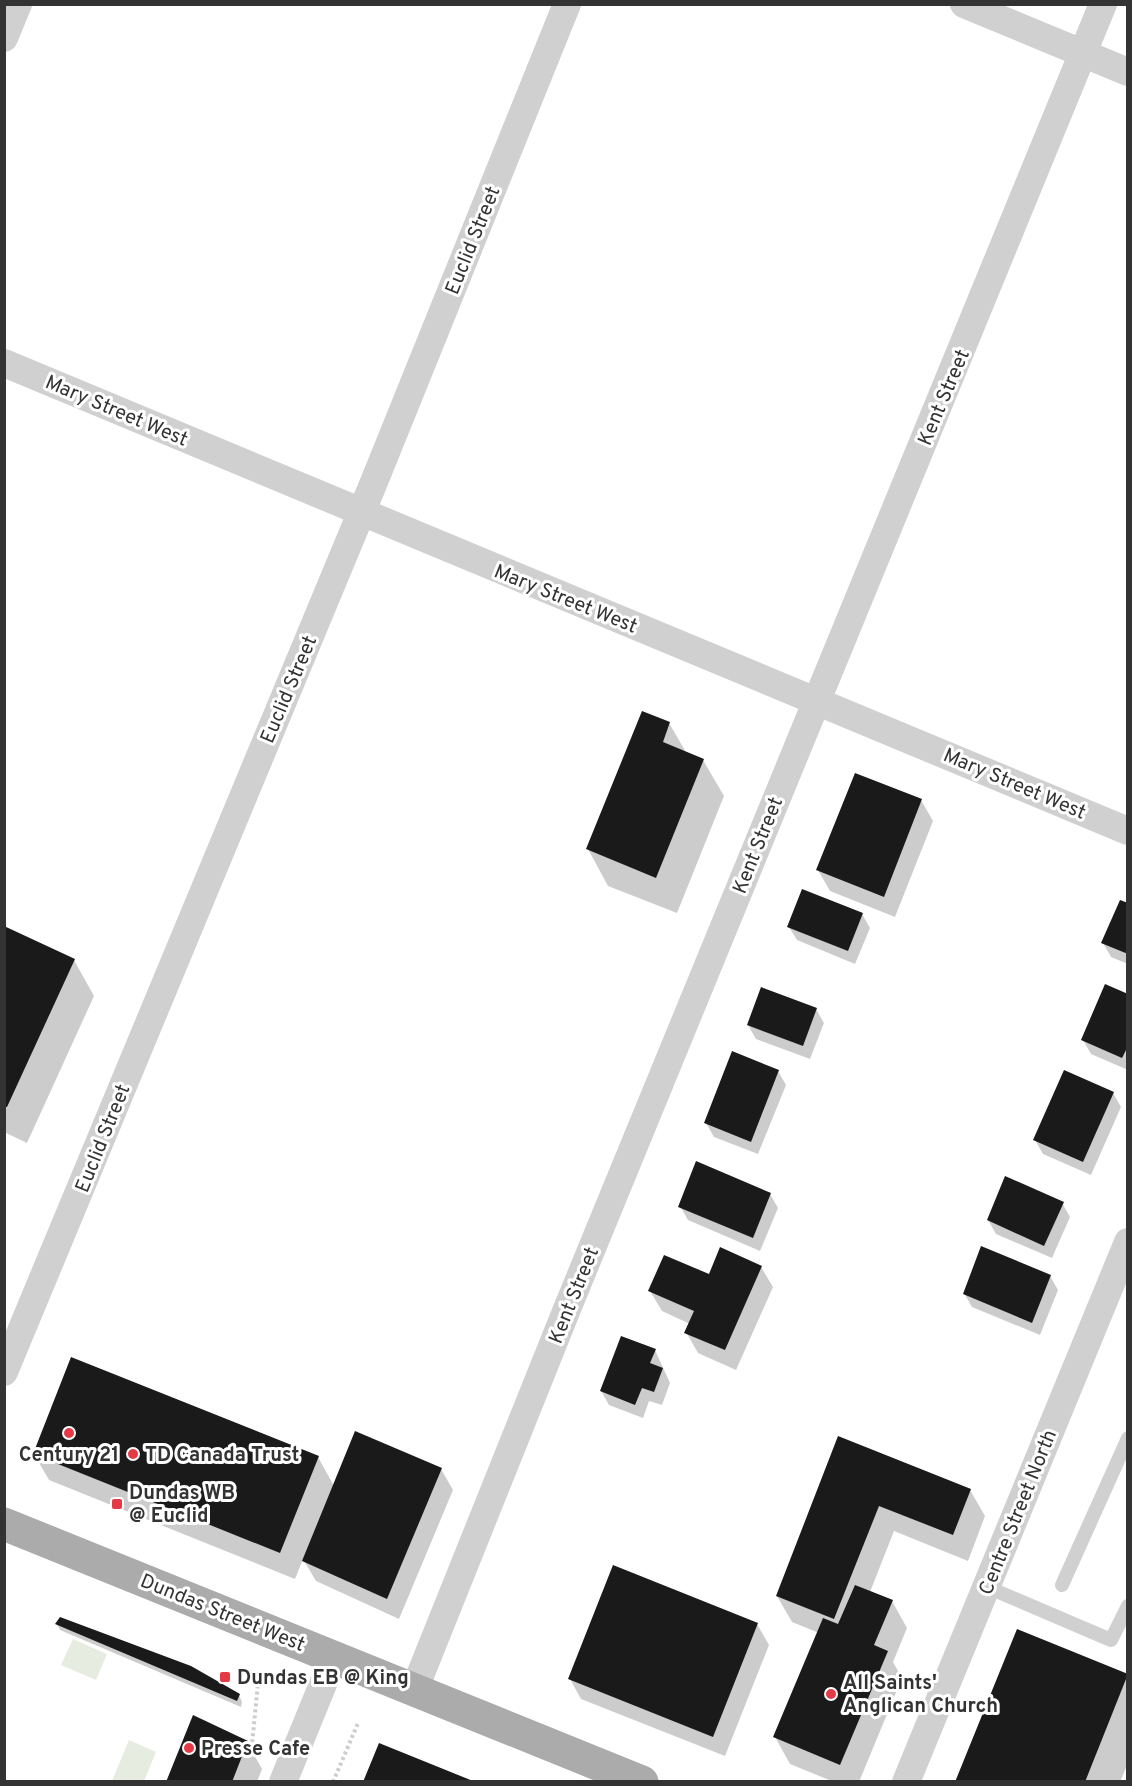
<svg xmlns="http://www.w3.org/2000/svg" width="1132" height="1786" viewBox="0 0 1132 1786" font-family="Overpass,sans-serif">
  <rect width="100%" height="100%" fill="#fff"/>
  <!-- green -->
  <path fill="#e6ecdf" d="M 73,1639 L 107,1654 L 96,1680 L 61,1665 Z
    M 129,1740 L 156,1752 L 144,1781 L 112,1781 Z"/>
  <!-- shadow -->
  <path fill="#0003" d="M 669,723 L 687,754 L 703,760 L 724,796 L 677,913 L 608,886 L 588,849 Z
    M 921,800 L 933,821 L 895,917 L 830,891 L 818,870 Z
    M 1128,905 L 1128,964 L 1111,957 L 1103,943 Z
    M 862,914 L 870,928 L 855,964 L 797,940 L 789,927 Z
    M 4,928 L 74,960 L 94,996 L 27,1143 L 4,1132 Z
    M 1128,996 L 1128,1070 L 1091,1054 L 1083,1040 Z
    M 816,1009 L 824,1023 L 810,1059 L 756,1039 L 748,1025 Z
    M 778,1071 L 786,1085 L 758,1154 L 714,1137 L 706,1123 Z
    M 1113,1093 L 1121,1107 L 1091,1175 L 1043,1154 L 1035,1140 Z
    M 770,1194 L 778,1208 L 760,1251 L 688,1220 L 680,1206 Z
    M 1062,1203 L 1070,1217 L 1052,1258 L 996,1234 L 988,1220 Z
    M 761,1267 L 773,1287 L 736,1370 L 698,1353 L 686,1332 L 690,1324 L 662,1311 L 650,1291 Z
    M 1050,1276 L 1058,1290 L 1040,1335 L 972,1307 L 964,1293 Z
    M 655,1350 L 670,1383 L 662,1405 L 649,1401 L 643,1418 L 609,1405 L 601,1391 Z
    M 839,1438 L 970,1490 L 985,1516 L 968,1561 L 894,1531 L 870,1592 L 892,1601 L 907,1628 L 893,1662 L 902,1678 L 859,1782 L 834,1782 L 790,1764 L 775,1737 L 819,1633 L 792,1622 L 777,1596 Z
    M 34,1454 L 318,1457 L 334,1486 L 441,1469 L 453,1490 L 399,1619 L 316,1581 L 303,1559 L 295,1579 L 49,1480 Z
    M 57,1624 L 239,1695 L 242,1702 L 241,1707 L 60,1630 Z
    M 757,1624 L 769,1645 L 725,1756 L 581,1699 L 570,1679 Z
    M 1127,1676 L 1128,1763 L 1120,1782 L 956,1782 Z
    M 247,1742 L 262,1769 L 257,1782 L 167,1782 Z"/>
  <!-- building -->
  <path fill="#1a1a1a" d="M 642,711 L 670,722 L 663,742 L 704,759 L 656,878 L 586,849 Z
    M 855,773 L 922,799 L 884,897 L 816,870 Z
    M 802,889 L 863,913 L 848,951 L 787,927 Z
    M 1120,900 L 1128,903 L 1128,954 L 1101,943 Z
    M 4,926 L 75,959 L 7,1107 L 4,1107 Z
    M 1105,984 L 1128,994 L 1128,1046 L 1122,1058 L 1081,1040 Z
    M 761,987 L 817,1008 L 803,1046 L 747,1025 Z
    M 732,1051 L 779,1070 L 751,1142 L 704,1123 Z
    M 1064,1070 L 1114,1092 L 1083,1162 L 1033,1140 Z
    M 696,1161 L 771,1193 L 753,1238 L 678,1207 Z
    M 1005,1176 L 1064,1202 L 1044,1246 L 987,1220 Z
    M 981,1246 L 1051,1275 L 1032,1323 L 963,1294 Z
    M 720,1247 L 762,1266 L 725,1350 L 684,1333 L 694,1311 L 648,1291 L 664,1255 L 709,1274 Z
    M 621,1336 L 656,1349 L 650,1363 L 663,1368 L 654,1392 L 642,1388 L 635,1405 L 600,1391 Z
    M 71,1357 L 319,1456 L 280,1553 L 33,1454 Z
    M 355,1431 L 442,1468 L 387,1599 L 302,1561 Z
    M 838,1436 L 971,1489 L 953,1535 L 879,1506 L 834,1619 L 776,1596 Z
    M 613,1565 L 758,1623 L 713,1737 L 568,1679 Z
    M 855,1585 L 893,1600 L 874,1645 L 888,1651 L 840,1765 L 773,1737 L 823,1618 L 838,1624 Z
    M 60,1617 L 191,1666 L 240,1694 L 237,1701 L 55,1624 Z
    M 1017,1629 L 1128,1674 L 1085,1782 L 955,1782 Z
    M 193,1715 L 248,1741 L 232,1782 L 166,1782 Z
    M 379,1743 L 473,1781 L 473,1782 L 363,1782 Z"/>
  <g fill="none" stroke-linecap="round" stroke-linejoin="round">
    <!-- path -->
    <path stroke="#cdcdcd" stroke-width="4" stroke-dasharray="3 3" stroke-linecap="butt" d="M 240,1782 L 251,1755 L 258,1683
      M 333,1782 L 358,1723"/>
    <!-- service -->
    <path stroke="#d0d0d0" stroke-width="14" d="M 1062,1585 L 1128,1438
      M 987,1587 L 1111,1640 L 1128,1606"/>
    <!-- minor -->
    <path stroke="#d0d0d0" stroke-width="28" d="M 964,4 L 1128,72
      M 4,38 L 18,4
      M 4,363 C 378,520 754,673 1128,831
      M 4,1372 L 374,482 L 567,4
      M 415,1688 L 567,1309 L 1103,4
      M 283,1782 L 334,1657
      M 906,1782 L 1128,1242"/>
    <!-- primary -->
    <path stroke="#ababab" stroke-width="33" d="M 4,1524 L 642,1782"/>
  </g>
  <!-- markers -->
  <g fill="#e63946" stroke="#fff" stroke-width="2">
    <circle cx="69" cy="1433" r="6"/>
    <circle cx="133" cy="1454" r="6"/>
    <rect x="111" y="1498" width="12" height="12" rx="3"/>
    <rect x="219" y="1671" width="12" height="12" rx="3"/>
    <circle cx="831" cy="1694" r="6"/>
    <circle cx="189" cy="1748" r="6"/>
  </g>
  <g text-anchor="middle" stroke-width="6" stroke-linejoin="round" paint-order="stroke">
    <!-- street labels -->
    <g font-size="20" fill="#333" stroke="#fff">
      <text transform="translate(472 240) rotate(-68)" y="7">Euclid Street</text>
      <text transform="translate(943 397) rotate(-67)" y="7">Kent Street</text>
      <text transform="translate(117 410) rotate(23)" y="7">Mary Street West</text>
      <text transform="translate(566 598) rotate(22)" y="7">Mary Street West</text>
      <text transform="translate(288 689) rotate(-67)" y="7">Euclid Street</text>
      <text transform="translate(1015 783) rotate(23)" y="7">Mary Street West</text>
      <text transform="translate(757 845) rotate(-68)" y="7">Kent Street</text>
      <text transform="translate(102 1138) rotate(-68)" y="7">Euclid Street</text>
      <text transform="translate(573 1295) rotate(-68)" y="7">Kent Street</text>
      <text transform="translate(1017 1512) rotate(-68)" y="7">Centre Street North</text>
      <text transform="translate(223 1612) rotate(22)" y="7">Dundas Street West</text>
    </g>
    <!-- poi labels -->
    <g font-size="20" font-weight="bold" fill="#333" stroke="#fff" text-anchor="start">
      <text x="69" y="1461" text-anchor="middle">Century 21</text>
      <text x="145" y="1461">TD Canada Trust</text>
      <text x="129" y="1499">Dundas WB<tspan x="129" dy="23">@ Euclid</tspan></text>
      <text x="237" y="1684">Dundas EB @ King</text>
      <text x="843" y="1689">All Saints'<tspan x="843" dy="23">Anglican Church</tspan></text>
      <text x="201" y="1755">Presse Cafe</text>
    </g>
  </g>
  <!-- border -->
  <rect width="1132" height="1786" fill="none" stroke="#333333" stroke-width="12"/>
</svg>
